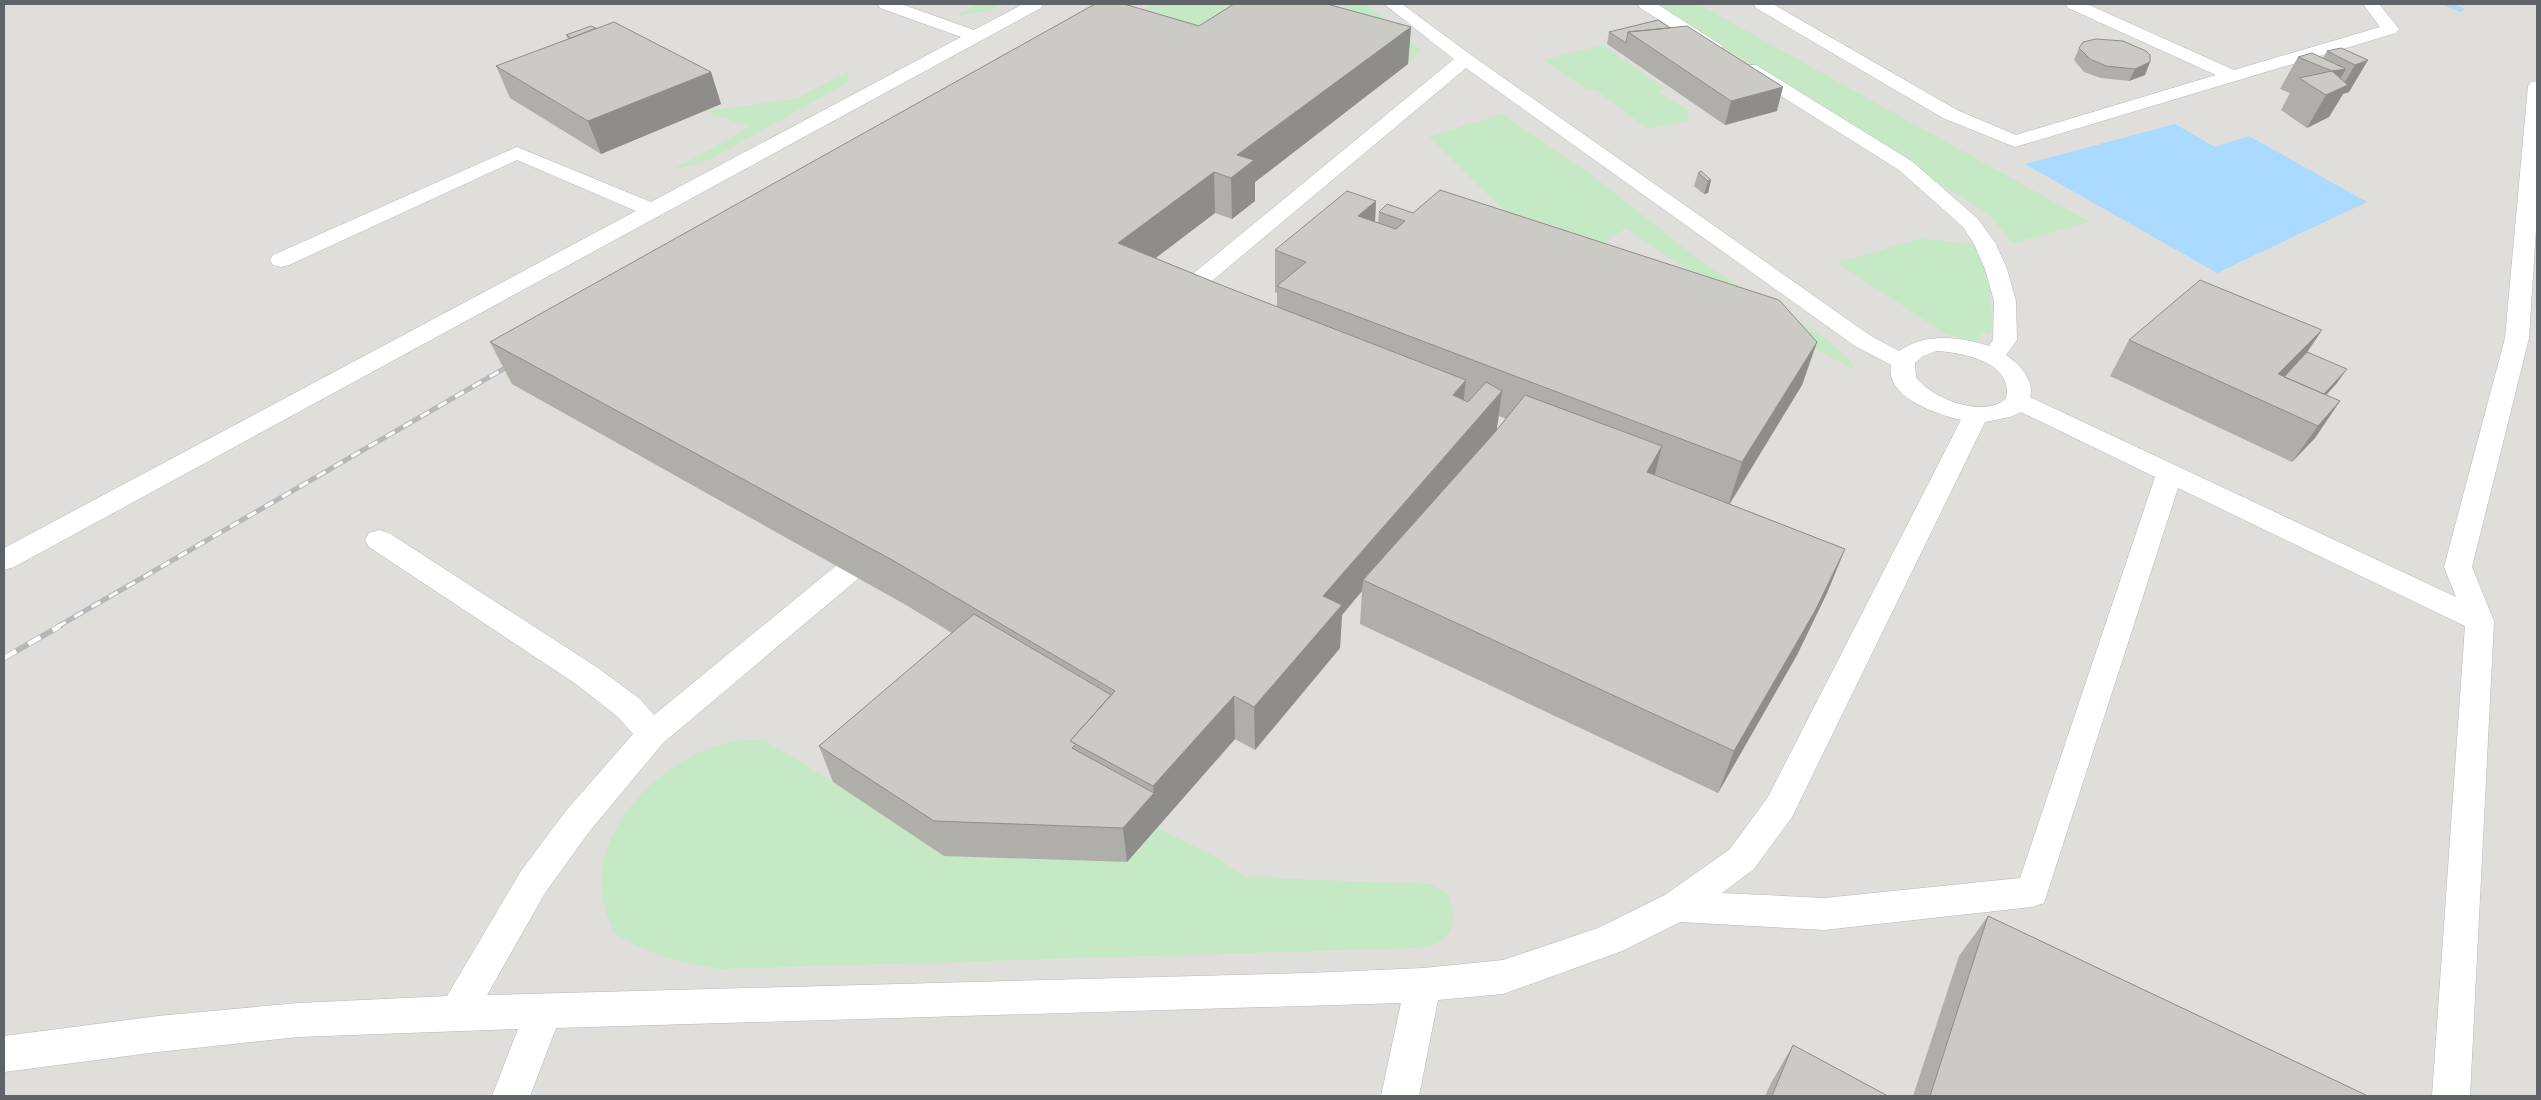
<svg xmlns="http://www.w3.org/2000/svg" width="2541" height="1100" viewBox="0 0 2541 1100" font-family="'Sofia Sans Condensed',sans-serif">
  <rect width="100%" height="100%" fill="#f1efe8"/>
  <!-- industrial -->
  <path fill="#e0deda" d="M 4,4 L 2537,4 L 2537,1096 L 4,1096 Z"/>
  <!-- green -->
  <path fill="#c5e8c5" d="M 978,4 L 1002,4 L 988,11 L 955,16 Z
    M 1153,4 L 1221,4 L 1273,17 L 1355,17 L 1341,4 L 1366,4 L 1421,50 L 1408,64 L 1109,35 Z
    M 1654,4 L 1698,4 L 2090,222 L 2013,243 L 1987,213 Z
    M 1603,45 L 1664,88 L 1658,92 L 1687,110 L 1689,120 L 1648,129 L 1596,90 L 1586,89 L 1544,60 Z
    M 848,71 L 848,82 L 709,160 L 672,170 L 750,127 L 704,111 L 796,99 Z
    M 1502,114 L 1592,175 L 1703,263 L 1775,309 L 1821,335 L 1851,361 L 1854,369 L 1768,326 L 1626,228 L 1563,269 L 1429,137 Z
    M 1921,238 L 1976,245 C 1990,274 1993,302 1991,334 L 1981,333 L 1980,341 L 1947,335 L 1838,263 Z
    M 764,740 L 833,782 L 944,856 L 1127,862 L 1157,828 L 1218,858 L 1245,877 L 1430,884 L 1447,893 C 1454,908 1457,930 1441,941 C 1435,945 1424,946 1417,948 L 718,969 C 680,961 646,954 614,933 C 605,912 598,890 602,867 C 614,805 676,751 737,741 C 746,740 755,740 764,740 Z"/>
  <!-- water -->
  <path fill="#aadaff" d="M 2175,124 L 2215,147 L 2249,136 L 2367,202 L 2217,273 L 2025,164 Z"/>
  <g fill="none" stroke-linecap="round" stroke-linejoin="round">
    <!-- stream -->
    <path fill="#aadaff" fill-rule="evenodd" d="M 2441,4 L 2455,4 L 2465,9 L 2460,12 Z"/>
    <!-- minor casing -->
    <g stroke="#b5b8bc" stroke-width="1">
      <path id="minor" d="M 878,4 L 901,4 L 974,30 L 1023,4 L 1043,4 L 1041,8 L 14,567 L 4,570 L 4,548 L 636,211 L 517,160 L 289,265 L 281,267 L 273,265 L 270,260 L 273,255 L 517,147 L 651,202 L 961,37 L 880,8 Z
        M 1384,4 L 1402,4 L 1471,55 L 1871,336 L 1899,351 C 1926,332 1959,337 1989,346 L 1993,340 L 1994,301 L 1985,269 L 1974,244 L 1963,227 L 1899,170 L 1744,73 L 1741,69 L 1744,65 L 1756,65 L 1913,162 L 1978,219 L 1996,244 L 2007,269 L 2016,301 L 2017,340 L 2006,355 C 2019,364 2035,380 2030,397 L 2456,597 L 2444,567 L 2505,338 L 2528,86 L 2531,82 L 2537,81 L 2537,214 L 2529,338 L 2472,567 L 2494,621 L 2470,1096 L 2432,1096 L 2465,626 L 2178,488 L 2044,903 L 2032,907 L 1824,930 L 1680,922 L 1622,951 L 1503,994 L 1438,1000 L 1419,1096 L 1381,1096 L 1401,1003 L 556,1028 L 530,1096 L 492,1096 L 518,1029 L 298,1037 L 158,1052 L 4,1072 L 4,1036 L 158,1016 L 298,1003 L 447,996 L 521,871 L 565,812 L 633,734 L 618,717 L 576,684 L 369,547 L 365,540 L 369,533 L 379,530 L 389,533 L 598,668 L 640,699 L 654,715 L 865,542 L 875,539 L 885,542 L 889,549 L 885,556 L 663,743 L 589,832 L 545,893 L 487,995 L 1308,973 L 1423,968 L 1503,960 L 1598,928 L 1665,895 L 1730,849 L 1768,797 L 1961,420 C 1938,415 1884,397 1891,365 L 1855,346 L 1466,68 L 1182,306 L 1174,308 L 1166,306 L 1163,301 L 1166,296 L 1454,59 ZM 1936,351 C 1960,352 2015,362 2006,398 C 1986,420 1930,398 1916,377 L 1915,363 L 1923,356 ZM 2021,412 L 2155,477 L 2020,878 L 1824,898 L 1722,893 L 1754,869 L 1792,817 L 1985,422 L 2010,417 Z
        M 1638,4 L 1657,4 L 1723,46 L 1720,50 L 1708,50 L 1640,8 Z
        M 1754,4 L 1773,4 L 1957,110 L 2016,135 L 2216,75 L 2068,8 L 2066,4 L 2087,4 L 2234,70 L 2380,27 L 2363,4 L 2379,4 L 2399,29 L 2396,33 L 2015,147 L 1943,118 L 1756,8 Z"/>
    </g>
    <!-- minor -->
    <use href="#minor" fill="#fff" fill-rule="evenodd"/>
    <!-- rail-far1 casing -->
    <g stroke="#b6b7b8" stroke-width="5">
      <path id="rail-far1" d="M 57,627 L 517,361"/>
    </g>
    <!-- rail casing -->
    <g stroke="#b6b7b8" stroke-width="6">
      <path id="rail" d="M 4,658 L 60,626"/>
    </g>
    <!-- rail-far1 -->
    <use href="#rail-far1" stroke="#fff" stroke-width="3" stroke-dasharray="10" stroke-linecap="butt"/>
    <!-- rail -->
    <use href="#rail" stroke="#fff" stroke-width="4.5" stroke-dasharray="14" stroke-linecap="butt"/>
  </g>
  <!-- wall -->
  <path fill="#afaea9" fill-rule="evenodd" d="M 1658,20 L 1777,111 L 1725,125 L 1607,44 L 1609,32 Z
    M 1199,26 L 1411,27 L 1408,64 L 1255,182 L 1255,201 L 1232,219 L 1215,213 L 1156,258 L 1221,285 L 1277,307 L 1277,293 L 1275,292 L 1275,250 L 1376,201 L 1375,222 L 1378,223 L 1379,212 L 1413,213 L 1817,342 L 1802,385 L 1730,504 L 1845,549 L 1827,593 L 1797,655 L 1718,793 L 1360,624 L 1362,591 L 1342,615 L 1340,648 L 1255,750 L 1235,739 L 1127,862 L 944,856 L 833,782 L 819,746 L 952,633 L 906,605 L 512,384 L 490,342 ZM 1499,416 L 1506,419 L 1496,431 Z
    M 596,28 L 711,72 L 721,104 L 601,154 L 510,98 L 496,66 L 568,39 L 566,35 Z
    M 2079,48 L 2150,62 L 2145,75 L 2129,81 L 2101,78 L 2084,72 L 2074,60 Z
    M 2327,51 L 2368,60 L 2349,92 L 2343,94 L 2329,117 L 2307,128 L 2281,110 L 2290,93 L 2280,89 L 2298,57 L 2323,58 Z
    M 1698,173 L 1711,180 L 1708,193 L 1704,194 L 1694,186 Z
    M 2129,340 L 2307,353 L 2337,383 L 2326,395 L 2340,401 L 2315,438 L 2292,462 L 2110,376 Z
    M 1988,916 L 2368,1096 L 1913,1096 L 1959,956 Z
    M 1793,1045 L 1888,1096 L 1765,1096 L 1771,1083 Z"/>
  <!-- shaded-wall -->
  <path fill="#8f8d8a" d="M 1411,27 L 1408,64 L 1255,182 L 1255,201 L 1232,219 L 1231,178 L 1237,155 Z
    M 2368,60 L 2349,92 L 2343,94 L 2329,117 L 2307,128 L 2326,95 L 2332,71 L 2346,69 L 2332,92 L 2341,88 L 2355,65 Z
    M 2150,62 L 2145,75 L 2129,81 L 2135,69 Z
    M 711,72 L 721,104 L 601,154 L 588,121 Z
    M 1783,87 L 1777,111 L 1725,125 L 1731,101 Z
    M 1214,172 L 1215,213 L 1121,284 L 1118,243 Z
    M 1711,180 L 1708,193 L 1704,194 L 1708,181 Z
    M 1376,201 L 1374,242 L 1358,216 Z
    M 2322,330 L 2298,366 L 2268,396 L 2278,374 Z
    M 1817,342 L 1802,385 L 1728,506 L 1742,462 Z
    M 2347,369 L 2337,383 L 2306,417 L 2316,403 Z
    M 1466,380 L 1461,423 L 1453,395 Z
    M 1502,391 L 1496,435 L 1363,580 L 1362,591 L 1342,615 L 1340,648 L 1255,750 L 1254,707 L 1323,596 Z
    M 2340,401 L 2315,438 L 2292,462 L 2318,426 Z
    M 1662,446 L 1651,490 L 1647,472 Z
    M 1845,549 L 1827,593 L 1797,655 L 1718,793 L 1734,751 Z
    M 1234,696 L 1235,739 L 1127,862 L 1123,828 L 1154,793 L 1153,786 Z"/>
  <!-- building -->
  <path fill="#cccac5" stroke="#8f8d8a" d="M 1095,4 L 1124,4 L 1199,26 L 1234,4 L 1327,4 L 1411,27 L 1237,155 L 1254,160 L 1231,178 L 1214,172 L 1118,243 L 1221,285 L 1466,380 L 1453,395 L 1468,402 L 1486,382 L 1502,391 L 1323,596 L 1342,605 L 1254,707 L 1234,696 L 1153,786 L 1070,741 L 1115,691 L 894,561 L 490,342 Z
    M 1658,20 L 1670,28 L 1628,32 L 1626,43 L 1609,32 Z
    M 614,22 L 711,72 L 588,121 L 496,66 Z
    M 591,26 L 596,28 L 571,38 L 566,35 Z
    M 1687,26 L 1783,87 L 1731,101 L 1628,32 Z
    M 2096,39 L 2123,41 L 2146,51 L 2150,55 L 2150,62 L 2135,69 L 2106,66 L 2090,59 L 2079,48 L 2083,42 Z
    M 2341,48 L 2368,60 L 2355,65 L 2327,51 Z
    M 2312,53 L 2346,69 L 2332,71 L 2298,57 Z
    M 2332,71 L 2348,85 L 2326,95 L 2299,78 Z
    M 1701,171 L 1711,180 L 1708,181 L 1698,173 Z
    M 1440,190 L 1779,300 L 1817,342 L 1742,462 L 1277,286 L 1306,262 L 1275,250 L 1347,191 L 1376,201 L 1358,216 L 1396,229 L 1405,221 L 1379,212 L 1387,204 L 1413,213 Z
    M 2200,280 L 2322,330 L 2278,374 L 2340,401 L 2318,426 L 2129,340 Z
    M 2307,352 L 2347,369 L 2324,394 L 2284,377 Z
    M 1525,395 L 1662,446 L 1647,472 L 1845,549 L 1815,611 L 1734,751 L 1363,580 L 1496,431 Z
    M 974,614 L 1111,695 L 1070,741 L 1076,744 L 1072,748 L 1154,793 L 1123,828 L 934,821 L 819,746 Z
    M 1988,916 L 2368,1096 L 1930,1096 Z
    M 1793,1045 L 1888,1096 L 1772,1096 Z"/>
  <!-- border -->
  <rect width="2541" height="1100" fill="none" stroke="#5f6368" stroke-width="10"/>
</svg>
